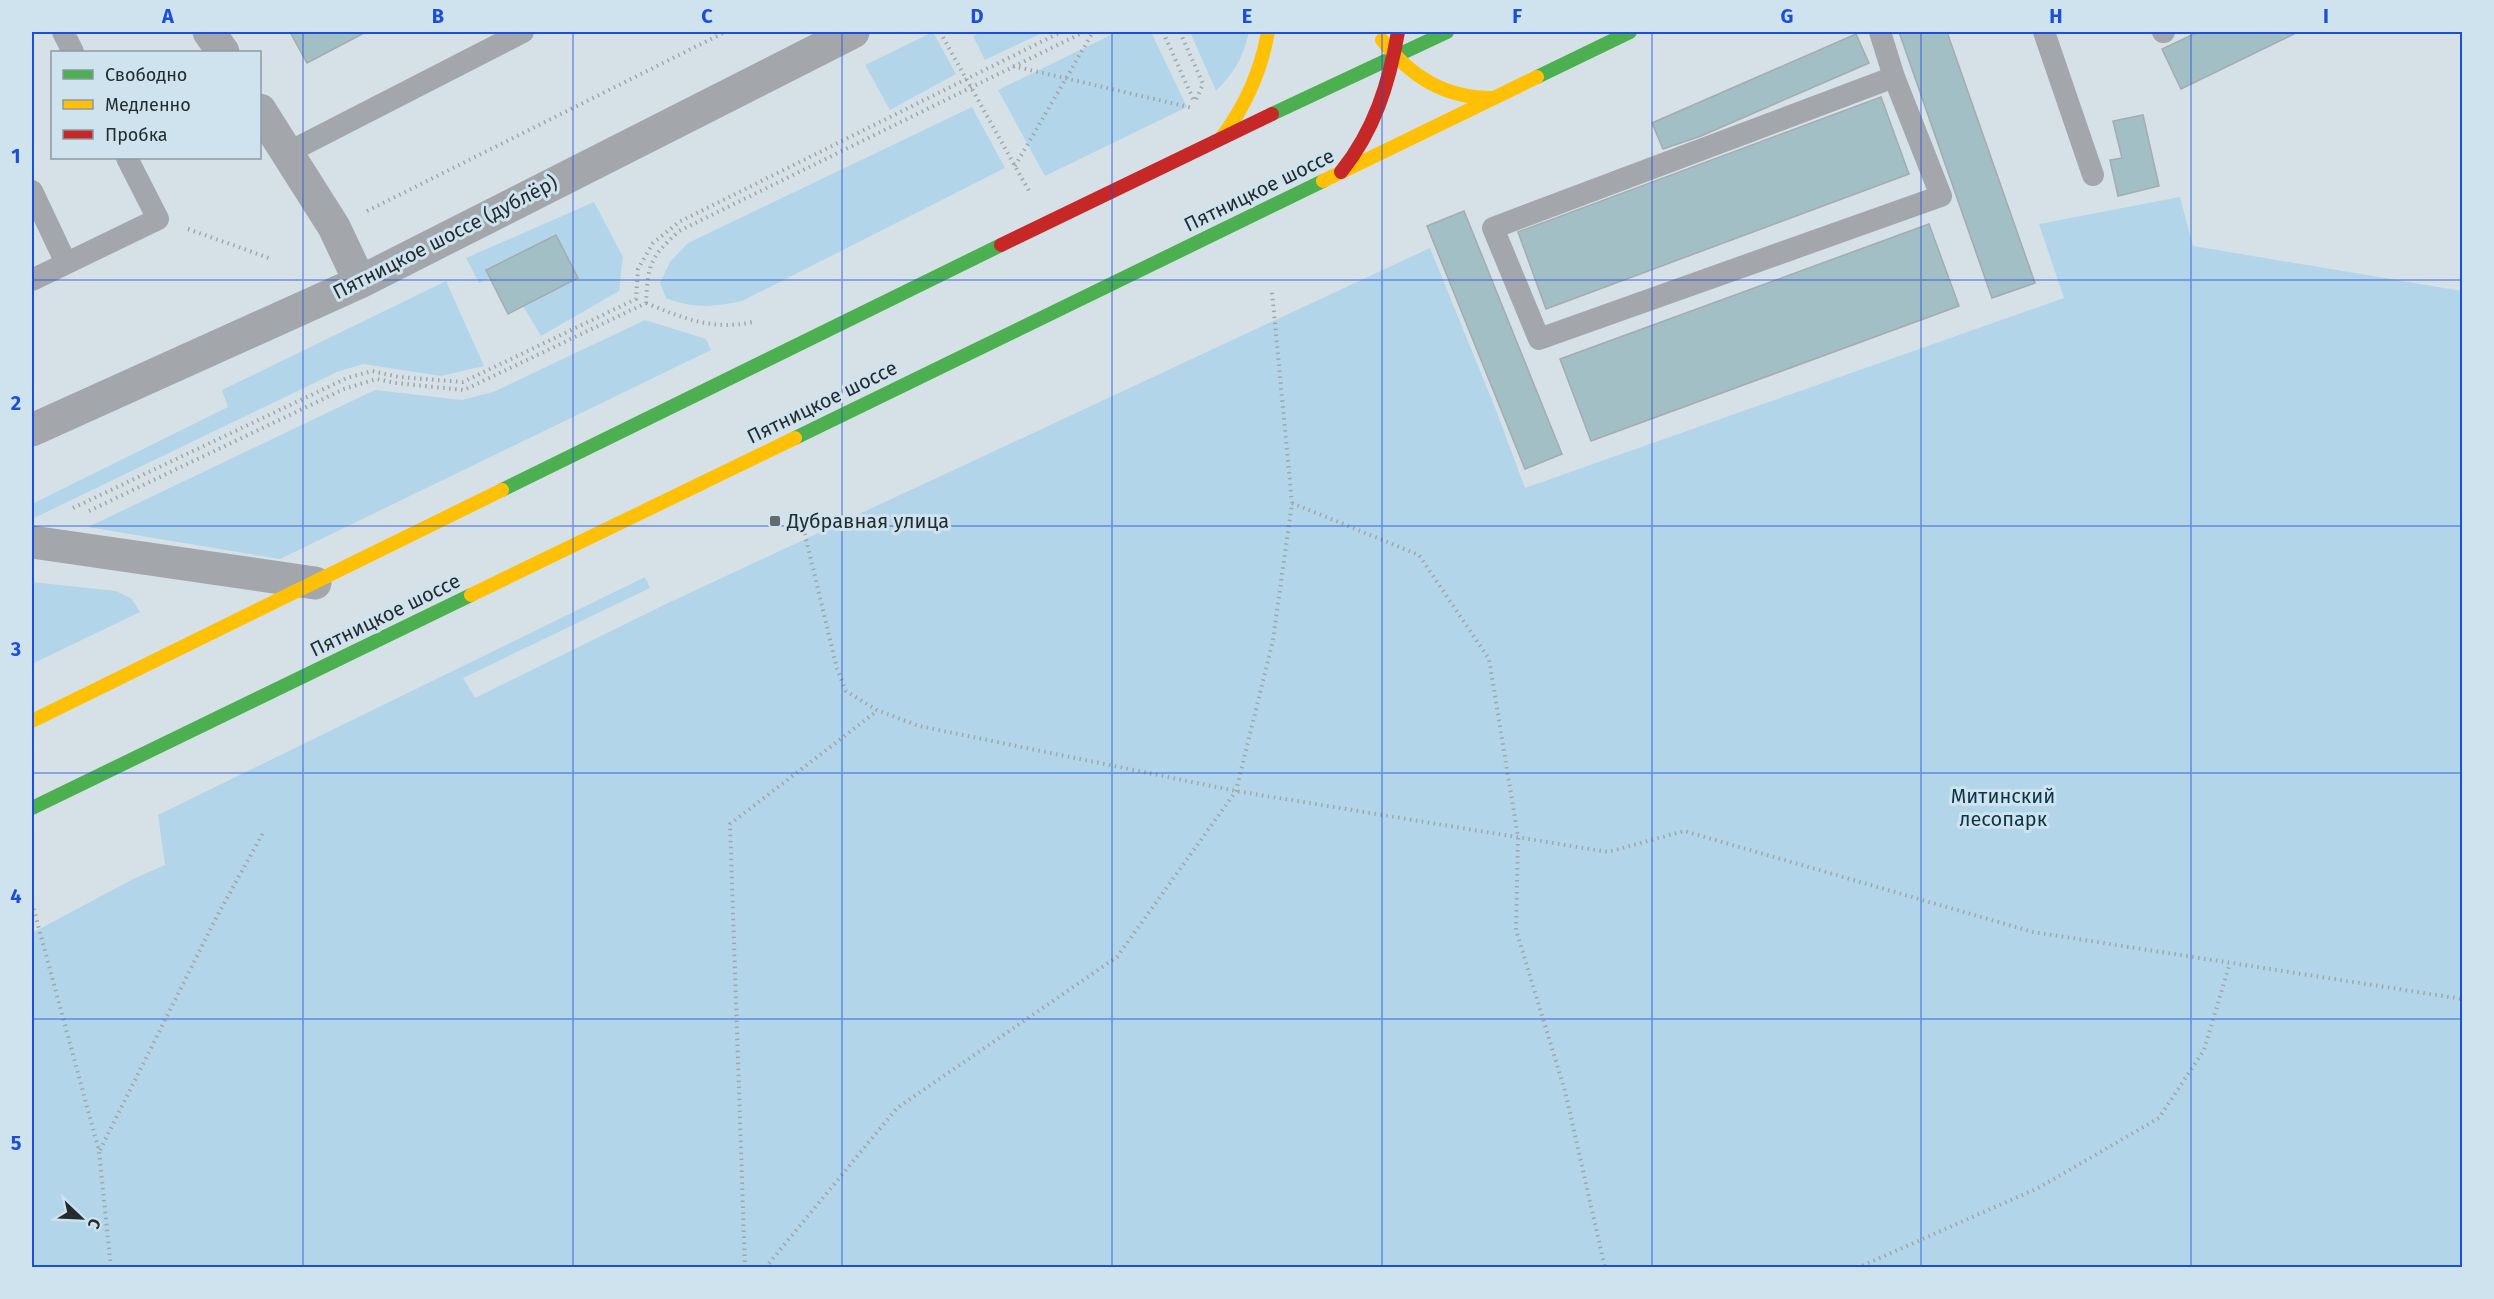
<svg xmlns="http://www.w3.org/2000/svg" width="2494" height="1299" viewBox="0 0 2494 1299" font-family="'Fira Sans',sans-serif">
  <rect width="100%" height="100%" fill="#d6e1e7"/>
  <!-- green -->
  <path fill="#b3d5e9" d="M 933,32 L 956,74 L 890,110 L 865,65 Z
    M 982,32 L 1044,32 L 985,60 L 973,36 Z
    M 1117,32 L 1151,32 L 1187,107 L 1045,176 L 998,90 Z
    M 1190,32 L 1249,32 C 1243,57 1235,72 1216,91 Z
    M 972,107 L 1005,168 L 742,301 C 715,307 692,309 666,298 L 660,283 L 670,262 L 688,243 Z
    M 2180,197 L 2193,246 L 2462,291 L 2462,1267 L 32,1267 L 32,933 L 133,879 L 165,865 L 158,815 L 645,577 L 650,588 L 463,678 L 475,698 L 666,604 L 1430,248 L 1496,410 L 1525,488 L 2064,298 L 2039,224 Z
    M 594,202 L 623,257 L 619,291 L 541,336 L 523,306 L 578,278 L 556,235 L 486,270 L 490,278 L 479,283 L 466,258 Z
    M 446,281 L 484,366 L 441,376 L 363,364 L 337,372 L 32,519 L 32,504 L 228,407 L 222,390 Z
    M 645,320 L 706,339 L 711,350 L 280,559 L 88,527 L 375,390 L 462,400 L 493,392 Z
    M 32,582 L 116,591 L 132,599 L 140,612 L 32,664 Z"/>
  <!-- building -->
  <path fill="#a2bfc5" stroke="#a3acaf" stroke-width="1.5" d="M 290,32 L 366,32 L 307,63 Z
    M 1899,32 L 1947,32 L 2035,283 L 1992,298 Z
    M 2198,32 L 2298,32 L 2181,89 L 2162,49 Z
    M 1856,34 L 1869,63 L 1701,136 L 1663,149 L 1652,123 Z
    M 1881,97 L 1909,174 L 1546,309 L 1518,232 Z
    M 2143,115 L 2159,186 L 2118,196 L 2110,160 L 2122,158 L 2113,121 Z
    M 1464,211 L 1562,454 L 1525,469 L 1427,226 Z
    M 1929,224 L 1959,306 L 1591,441 L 1560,359 Z
    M 556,235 L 578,278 L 508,314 L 486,270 Z"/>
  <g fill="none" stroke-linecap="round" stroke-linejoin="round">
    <!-- path -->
    <path stroke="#a0a6a9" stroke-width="4" stroke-dasharray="1.5 4.5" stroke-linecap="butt" d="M 940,32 L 1029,191
      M 1163,32 L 1195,103
      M 1180,32 L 1203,84 L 1195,102
      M 1013,66 L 1193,108
      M 1015,166 L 1093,32
      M 367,211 L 725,32
      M 188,229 L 269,258
      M 646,303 C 683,318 712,331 753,322
      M 1292,503 L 1419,555 L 1489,659 L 1518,837 L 1516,930 L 1565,1091 L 1605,1268
      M 73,508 L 347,378 L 372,371 L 399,377 L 463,382 L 636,299 L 638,269 L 653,243 L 679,222 L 1061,32
      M 89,511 L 344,389 L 376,379 L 396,383 L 464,390 L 646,303 C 648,263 650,258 679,231 L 1084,32
      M 802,522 L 837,669 L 846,691 L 877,710 L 919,726 L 1236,791 L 1608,852 L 1684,831 L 2033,932 L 2462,999
      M 32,903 L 99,1151 L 111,1268
      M 100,1150 L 217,916 L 264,831
      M 745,1268 L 730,824 L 877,711
      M 765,1268 L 897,1108 L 1117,957 L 1236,791 L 1273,640 L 1292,503 L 1272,292
      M 1857,1268 L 2038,1188 L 2159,1118 L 2204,1050 L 2230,963"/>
    <!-- lane -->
    <path stroke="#a3a7ab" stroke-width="22" d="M 63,32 L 73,52
      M 1880,32 L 1894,77 L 1941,196 L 1539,339 L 1493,228 L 1894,77
      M 2044,32 L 2093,175
      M 2163,32 L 2164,32
      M 287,153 L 523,32
      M 32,191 L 66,263
      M 32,280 L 158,219 L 127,158"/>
    <!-- street -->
    <path stroke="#a3a7ab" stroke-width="33" d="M 209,32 L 223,52
      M 260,110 L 334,227 L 360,282
      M 32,430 L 360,282 L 853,32
      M 32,542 L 315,583"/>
    <!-- fast -->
    <path stroke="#4caf50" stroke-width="14" d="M 1537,77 L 1630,32
      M 1272,114 L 1447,32
      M 795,438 L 1323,181
      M 502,490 L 1001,245
      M 32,808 L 471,595"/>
    <!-- slow -->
    <path stroke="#ffc107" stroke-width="14" d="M 1382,40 C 1411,77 1445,98 1492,98
      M 1222,137 C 1246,105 1261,71 1268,32
      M 1323,181 L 1537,77
      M 471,595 L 795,438
      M 32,721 L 502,490"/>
    <!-- jam -->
    <path stroke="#c62828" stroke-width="14" d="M 1341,172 C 1374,131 1389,84 1398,32
      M 1001,245 L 1272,114"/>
  </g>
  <!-- grid -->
  <path fill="none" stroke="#1d4ed8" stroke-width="1.5" stroke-opacity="0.55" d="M 303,32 L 303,1268M 573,32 L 573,1268M 842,32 L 842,1268M 1112,32 L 1112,1268M 1382,32 L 1382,1268M 1652,32 L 1652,1268M 1921,32 L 1921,1268M 2191,32 L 2191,1268M 32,280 L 2462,280M 32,526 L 2462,526M 32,773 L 2462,773M 32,1019 L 2462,1019"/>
  <!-- markers -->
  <rect fill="#626b70" stroke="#cfe3ee" stroke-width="2" x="769" y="515" width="12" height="12" rx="3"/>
  <g text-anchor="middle" stroke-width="6" stroke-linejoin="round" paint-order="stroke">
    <!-- street labels -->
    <g font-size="20" fill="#242c30" stroke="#cfe3ee">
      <text transform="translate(1259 190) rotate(-26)" y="7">Пятницкое шоссе</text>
      <text transform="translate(445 237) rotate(-27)" y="7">Пятницкое шоссе (дублёр)</text>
      <text transform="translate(822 402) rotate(-26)" y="7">Пятницкое шоссе</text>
      <text transform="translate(385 615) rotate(-26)" y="7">Пятницкое шоссе</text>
    </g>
    <!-- poi labels -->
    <g font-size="20" fill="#242c30" stroke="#cfe3ee" text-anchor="start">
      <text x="787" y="528">Дубравная улица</text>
    </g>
    <!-- park labels -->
    <g font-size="20" fill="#0b3548" stroke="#cfe3ee">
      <text x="2003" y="803">Митинский<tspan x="2003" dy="23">лесопарк</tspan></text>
    </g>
  </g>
  <!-- border -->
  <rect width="2494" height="1299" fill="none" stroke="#cfe3ee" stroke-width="66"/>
  <!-- legend -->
  <rect x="51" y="51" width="210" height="108" fill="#cfe3ee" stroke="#8b9aa2" stroke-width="1.5"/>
  <rect x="63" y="70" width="30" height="9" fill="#4caf50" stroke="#8b9aa2" stroke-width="1.5"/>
  <text x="105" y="81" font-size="18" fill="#242c30">Свободно</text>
  <rect x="63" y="100" width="30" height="9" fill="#ffc107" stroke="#8b9aa2" stroke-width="1.5"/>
  <text x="105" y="111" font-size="18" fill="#242c30">Медленно</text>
  <rect x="63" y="130" width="30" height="9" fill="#c62828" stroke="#8b9aa2" stroke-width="1.5"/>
  <text x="105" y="141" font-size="18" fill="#242c30">Пробка</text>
  <!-- north arrow -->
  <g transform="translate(81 1218) rotate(113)" stroke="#cfe3ee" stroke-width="4.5" paint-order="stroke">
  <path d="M0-4.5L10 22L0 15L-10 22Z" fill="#242c30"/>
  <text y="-9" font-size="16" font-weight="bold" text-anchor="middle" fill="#242c30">С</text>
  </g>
  <rect x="33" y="33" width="2428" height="1233" fill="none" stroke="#1d4ed8" stroke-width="2"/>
  <g font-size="20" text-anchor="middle" font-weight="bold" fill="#1d4ed8">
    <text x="168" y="23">A</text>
    <text x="438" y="23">B</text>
    <text x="707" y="23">C</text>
    <text x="977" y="23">D</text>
    <text x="1247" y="23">E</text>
    <text x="1517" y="23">F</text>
    <text x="1787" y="23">G</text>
    <text x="2056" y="23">H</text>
    <text x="2326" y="23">I</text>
    <text x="16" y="163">1</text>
    <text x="16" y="410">2</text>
    <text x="16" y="656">3</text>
    <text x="16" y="903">4</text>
    <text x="16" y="1150">5</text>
  </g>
</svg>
